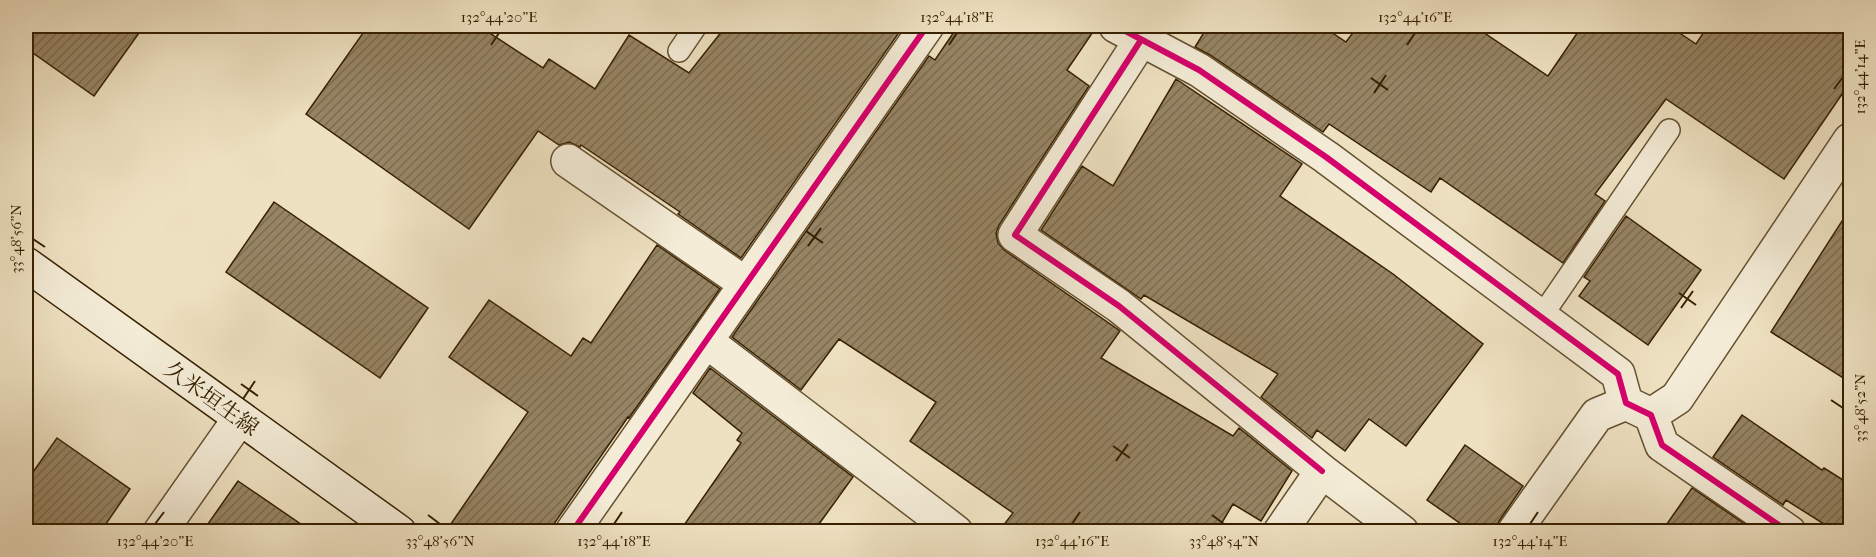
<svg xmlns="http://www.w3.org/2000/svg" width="1876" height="557" viewBox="0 0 1876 557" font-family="'IM FELL French Canon','Noto Serif JP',serif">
  <defs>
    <pattern id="building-hatch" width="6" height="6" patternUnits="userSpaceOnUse" patternTransform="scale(1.5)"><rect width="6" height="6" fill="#968464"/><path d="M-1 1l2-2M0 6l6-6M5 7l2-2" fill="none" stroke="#7b6c50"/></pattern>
  </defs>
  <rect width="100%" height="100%" fill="#eee1c1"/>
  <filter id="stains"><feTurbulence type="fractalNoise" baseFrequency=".00333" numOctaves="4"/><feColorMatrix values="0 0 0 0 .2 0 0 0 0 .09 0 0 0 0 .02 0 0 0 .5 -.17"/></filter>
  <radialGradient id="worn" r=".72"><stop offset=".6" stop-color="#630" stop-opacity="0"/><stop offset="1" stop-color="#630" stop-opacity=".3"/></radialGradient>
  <!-- building -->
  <path fill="url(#building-hatch)" stroke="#362000" stroke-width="1.5" d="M 26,26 L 144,26 L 94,96 L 26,48 Z
    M 368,26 L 479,26 L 543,68 L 549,59 L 595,89 L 629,35 L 689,73 L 726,26 L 886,26 L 898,34 L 741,258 L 678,214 L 680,212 L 581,145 L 580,147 L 569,142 L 559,145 L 538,131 L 469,229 L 306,114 Z
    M 958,26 L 1097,26 L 1067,70 L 1089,86 L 999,225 L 996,233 L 998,243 L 1004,250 L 1120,331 L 1101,358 L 1233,436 L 1239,428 L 1292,471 L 1261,521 L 1233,504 L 1217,531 L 999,531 L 1013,513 L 910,441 L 936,402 L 839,339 L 801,390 L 732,337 L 929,56 L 935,60 Z
    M 1208,26 L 1322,26 L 1346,42 L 1358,26 L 1474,26 L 1548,76 L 1582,26 L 1669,26 L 1696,44 L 1708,26 L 1851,26 L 1851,81 L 1784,179 L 1666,99 L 1595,194 L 1605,201 L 1563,263 L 1440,178 L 1431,192 L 1329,124 L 1323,132 L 1210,55 L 1195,47 Z
    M 1176,79 L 1302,164 L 1280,196 L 1393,274 L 1483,344 L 1406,446 L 1369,419 L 1345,451 L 1317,430 L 1312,438 L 1261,397 L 1278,374 L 1144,295 L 1141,299 L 1041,230 L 1082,166 L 1113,186 Z
    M 274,202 L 428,308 L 380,378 L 226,272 Z
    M 1851,207 L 1851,383 L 1771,332 Z
    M 1626,216 L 1701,270 L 1648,345 L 1579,296 L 1590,281 L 1584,277 Z
    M 657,245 L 720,289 L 629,418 L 628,417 L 549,531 L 446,531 L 528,412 L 449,357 L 489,300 L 571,356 L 583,338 L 591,343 Z
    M 710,368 L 853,477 L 814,531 L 680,531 L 741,443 L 737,440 L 742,433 L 693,393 Z
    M 1742,415 L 1822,470 L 1824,468 L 1851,485 L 1851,531 L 1835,531 L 1786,500 L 1783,505 L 1713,457 Z
    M 57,438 L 130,489 L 101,531 L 26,531 L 26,482 Z
    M 1465,445 L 1523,486 L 1499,521 L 1495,531 L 1471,531 L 1427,500 Z
    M 238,481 L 311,531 L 203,531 Z
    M 1692,488 L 1755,531 L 1662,531 Z"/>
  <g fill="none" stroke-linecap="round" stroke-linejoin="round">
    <!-- service casing -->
    <g stroke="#645030" stroke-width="24">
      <path id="service" d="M 679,51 L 696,26
        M 1541,317 L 1669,130"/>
    </g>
    <!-- minor casing -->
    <g stroke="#645030" stroke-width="36">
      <path id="minor" d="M 1116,26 L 1199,70 L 1326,157 L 1618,374 L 1626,403 L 1651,415 L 1662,445 L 1789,532
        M 1141,40 L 1015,235 L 1119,306 L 1322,471
        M 568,161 L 746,284
        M 706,341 L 956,532
        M 1651,415 L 1677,398 L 1850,140
        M 160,532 L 240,418
        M 572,532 L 927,26
        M 1280,532 L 1322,471 L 1402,532
        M 1514,532 L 1597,415 L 1626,403"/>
    </g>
    <!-- secondary casing -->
    <g stroke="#362000" stroke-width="36">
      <path id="secondary" d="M 26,264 L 399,532"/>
    </g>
    <!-- service -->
    <use href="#service" stroke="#f4ecd7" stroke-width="21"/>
    <!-- minor -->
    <use href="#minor" stroke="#f4ecd7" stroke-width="33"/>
    <!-- secondary -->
    <use href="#secondary" stroke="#f4ecd7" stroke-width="33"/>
    <!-- cycleway casing -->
    <g stroke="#f4ecd7" stroke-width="10">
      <path id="cycleway" d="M 1116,26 L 1199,70 L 1326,157 L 1618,374 L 1626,403 L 1651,415 L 1662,445 L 1789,532
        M 1141,40 L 1015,235 L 1119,306 L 1322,471
        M 572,532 L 927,26"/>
    </g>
    <!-- cycleway -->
    <use href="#cycleway" stroke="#d6006c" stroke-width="6"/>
  </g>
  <!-- ticks -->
  <path fill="none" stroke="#362000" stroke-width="2" d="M 491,45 L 499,33M 949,45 L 957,33M 1407,45 L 1415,33M 1371,78 L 1388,90M 1834,89 L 1843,77M 1374,93 L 1386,75M 806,231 L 823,243M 33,239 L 45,247M 808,246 L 821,228M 1679,293 L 1696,305M 1681,308 L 1693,291M 241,384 L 258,396M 243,399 L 255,381M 1831,400 L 1843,408M 1113,446 L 1130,458M 1116,461 L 1128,444M 428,515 L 440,524M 1212,515 L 1224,524M 155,524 L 164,512M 614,524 L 622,512M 1072,524 L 1080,512M 1530,524 L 1538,512"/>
  <g text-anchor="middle" stroke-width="4.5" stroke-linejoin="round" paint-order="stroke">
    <!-- street labels -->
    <g font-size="22" fill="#362000" stroke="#f4ecd7">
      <text transform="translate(212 398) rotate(36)" y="8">久米垣生線</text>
    </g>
  </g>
  <!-- margin -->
  <rect width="1876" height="557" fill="none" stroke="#eee1c1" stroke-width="66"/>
  <rect x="33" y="33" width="1810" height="491" fill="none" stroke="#362000" stroke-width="2"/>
  <g font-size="15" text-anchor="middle" fill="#362000">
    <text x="499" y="22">132°44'20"E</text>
    <text x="957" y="22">132°44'18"E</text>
    <text x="1415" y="22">132°44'16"E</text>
    <text transform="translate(1860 77) rotate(-90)" y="5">132°44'14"E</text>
    <text transform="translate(16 239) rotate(-90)" y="5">33°48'56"N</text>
    <text transform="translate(1860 408) rotate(-90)" y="5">33°48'52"N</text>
    <text x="155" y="546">132°44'20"E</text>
    <text x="440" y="546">33°48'56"N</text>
    <text x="614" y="546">132°44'18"E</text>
    <text x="1072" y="546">132°44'16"E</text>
    <text x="1224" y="546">33°48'54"N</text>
    <text x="1530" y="546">132°44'14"E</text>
  </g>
  <rect width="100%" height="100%" filter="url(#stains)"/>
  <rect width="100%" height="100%" fill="url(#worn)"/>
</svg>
